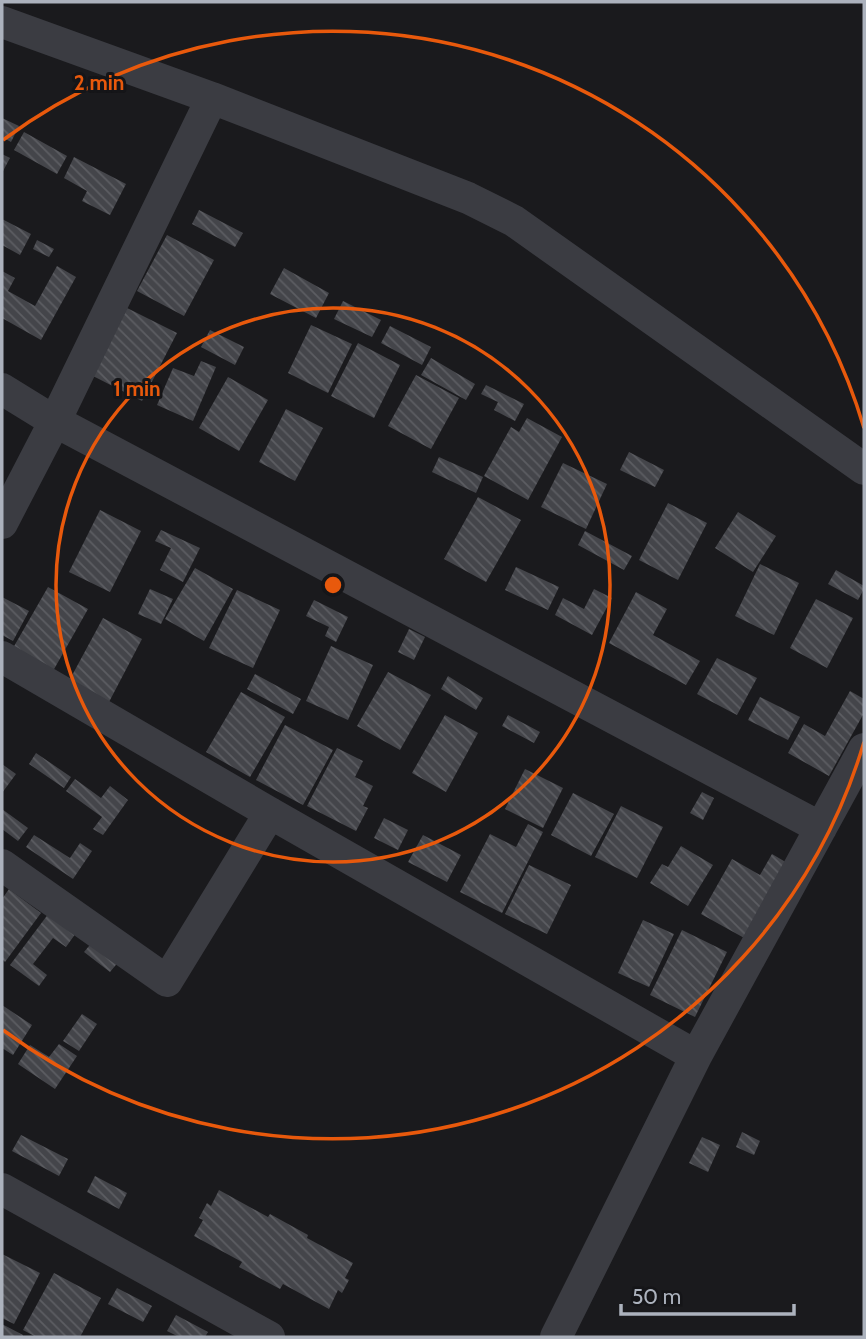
<svg xmlns="http://www.w3.org/2000/svg" width="866" height="1339" viewBox="0 0 866 1339" font-family="Cabin,sans-serif">
  <defs>
    <pattern id="building-back-hatch" width="6" height="6" patternUnits="userSpaceOnUse" patternTransform="scale(1.75)"><rect width="6" height="6" fill="#44454a"/><path d="M-1 5l2 2M0 0l6 6M5-1l2 2" fill="none" stroke="#5c5d62"/></pattern>
  </defs>
  <rect width="100%" height="100%" fill="#1a1a1d"/>
  <!-- building -->
  <path fill="url(#building-back-hatch)" d="M 2,118 L 19,126 L 11,142 L 2,137 Z
    M 24,132 L 67,156 L 57,174 L 14,150 Z
    M 2,154 L 10,158 L 2,173 Z
    M 74,157 L 126,184 L 110,215 L 82,201 L 87,191 L 64,178 Z
    M 199,210 L 243,233 L 235,247 L 192,224 Z
    M 2,219 L 31,234 L 20,255 L 2,245 Z
    M 167,235 L 214,260 L 184,316 L 137,291 Z
    M 37,240 L 54,249 L 49,257 L 33,249 Z
    M 57,266 L 76,277 L 41,340 L 2,318 L 2,271 L 15,278 L 8,291 L 35,306 Z
    M 284,268 L 329,293 L 316,318 L 270,294 Z
    M 343,301 L 381,320 L 372,337 L 334,319 Z
    M 127,308 L 177,333 L 142,401 L 93,376 Z
    M 311,325 L 352,344 L 328,393 L 288,373 Z
    M 390,326 L 431,347 L 422,365 L 381,343 Z
    M 210,330 L 244,347 L 235,365 L 201,347 Z
    M 358,343 L 400,365 L 374,418 L 331,396 Z
    M 431,358 L 475,384 L 466,400 L 421,375 Z
    M 201,361 L 216,367 L 193,421 L 157,405 L 173,368 L 194,376 Z
    M 416,375 L 459,398 L 431,449 L 388,426 Z
    M 228,377 L 268,400 L 239,451 L 199,428 Z
    M 486,385 L 524,404 L 515,421 L 494,410 L 498,402 L 481,394 Z
    M 286,409 L 323,428 L 295,481 L 259,462 Z
    M 527,418 L 562,437 L 528,500 L 484,476 L 511,427 L 519,432 Z
    M 629,452 L 664,470 L 655,487 L 620,470 Z
    M 439,457 L 483,477 L 476,493 L 432,472 Z
    M 563,463 L 607,484 L 586,529 L 541,507 Z
    M 478,497 L 521,520 L 486,582 L 444,559 Z
    M 668,503 L 707,523 L 678,580 L 639,560 Z
    M 100,510 L 141,531 L 110,592 L 69,572 Z
    M 738,512 L 776,536 L 753,572 L 715,548 Z
    M 161,530 L 200,548 L 183,582 L 160,570 L 171,548 L 155,541 Z
    M 585,531 L 632,556 L 624,570 L 578,545 Z
    M 760,564 L 799,583 L 774,635 L 735,616 Z
    M 516,567 L 559,587 L 548,610 L 505,590 Z
    M 195,568 L 233,589 L 204,641 L 165,619 Z
    M 836,570 L 864,586 L 864,589 L 858,600 L 828,584 Z
    M 48,587 L 88,609 L 53,671 L 13,648 Z
    M 150,589 L 173,599 L 161,624 L 138,614 Z
    M 594,589 L 612,598 L 592,635 L 555,615 L 563,598 L 584,609 Z
    M 237,590 L 280,610 L 253,668 L 209,648 Z
    M 636,592 L 667,609 L 653,635 L 700,661 L 686,685 L 609,643 Z
    M 2,597 L 29,611 L 13,641 L 2,635 Z
    M 816,599 L 853,618 L 827,668 L 790,648 Z
    M 314,600 L 348,617 L 336,642 L 325,636 L 329,627 L 306,616 Z
    M 103,618 L 142,639 L 109,702 L 69,681 Z
    M 409,629 L 425,637 L 414,660 L 398,652 Z
    M 331,646 L 373,665 L 348,720 L 306,701 Z
    M 717,658 L 757,678 L 737,715 L 697,694 Z
    M 388,672 L 431,695 L 400,750 L 357,726 Z
    M 255,674 L 301,699 L 293,714 L 247,689 Z
    M 448,676 L 483,698 L 476,710 L 441,689 Z
    M 850,691 L 864,699 L 864,713 L 829,776 L 788,753 L 804,724 L 825,736 Z
    M 241,692 L 285,717 L 250,777 L 206,752 Z
    M 760,697 L 800,717 L 788,740 L 748,720 Z
    M 445,715 L 478,733 L 446,792 L 412,773 Z
    M 508,715 L 540,732 L 534,743 L 502,726 Z
    M 285,725 L 333,750 L 303,805 L 256,780 Z
    M 337,748 L 363,761 L 355,777 L 373,786 L 363,806 L 368,808 L 356,831 L 307,806 Z
    M 36,753 L 71,777 L 64,788 L 29,764 Z
    M 2,764 L 16,774 L 2,793 Z
    M 525,769 L 563,788 L 543,828 L 505,809 Z
    M 75,779 L 101,798 L 110,786 L 128,800 L 103,835 L 93,829 L 102,817 L 66,791 Z
    M 702,792 L 714,798 L 703,820 L 690,813 Z
    M 573,793 L 614,814 L 591,856 L 551,835 Z
    M 621,806 L 663,827 L 637,878 L 595,857 Z
    M 2,809 L 28,828 L 18,841 L 2,829 Z
    M 384,818 L 408,830 L 398,850 L 374,838 Z
    M 528,824 L 543,832 L 502,913 L 460,892 L 490,834 L 516,847 Z
    M 34,835 L 70,858 L 80,843 L 92,851 L 73,879 L 26,847 Z
    M 423,835 L 461,855 L 447,882 L 408,862 Z
    M 681,846 L 713,865 L 688,906 L 650,883 L 662,864 L 668,867 Z
    M 772,854 L 789,864 L 746,939 L 701,914 L 732,859 L 760,875 Z
    M 529,865 L 571,885 L 547,934 L 505,914 Z
    M 9,889 L 41,913 L 5,962 L 2,959 L 2,899 Z
    M 49,913 L 76,933 L 66,947 L 53,938 L 33,964 L 47,975 L 39,986 L 10,965 Z
    M 643,920 L 674,934 L 649,987 L 618,973 Z
    M 682,930 L 727,952 L 695,1017 L 650,995 Z
    M 94,940 L 120,960 L 110,972 L 84,952 Z
    M 2,1005 L 32,1025 L 13,1055 L 2,1048 Z
    M 82,1014 L 97,1024 L 79,1051 L 63,1041 Z
    M 59,1044 L 77,1056 L 55,1089 L 18,1064 L 30,1045 L 49,1057 Z
    M 742,1132 L 760,1141 L 754,1155 L 736,1147 Z
    M 21,1135 L 68,1159 L 59,1176 L 12,1151 Z
    M 702,1137 L 720,1145 L 708,1172 L 689,1163 Z
    M 95,1176 L 127,1193 L 119,1209 L 87,1192 Z
    M 219,1190 L 268,1217 L 270,1214 L 308,1235 L 307,1238 L 353,1263 L 345,1278 L 349,1280 L 342,1293 L 338,1290 L 329,1309 L 283,1284 L 280,1289 L 239,1267 L 242,1262 L 194,1236 L 203,1220 L 199,1218 L 207,1203 L 211,1206 Z
    M 2,1254 L 40,1273 L 14,1324 L 2,1318 Z
    M 54,1273 L 101,1298 L 80,1337 L 36,1337 L 23,1330 Z
    M 117,1288 L 152,1306 L 143,1322 L 108,1304 Z
    M 176,1315 L 208,1332 L 205,1337 L 179,1337 L 167,1331 Z
    M 2,1324 L 23,1335 L 22,1337 L 2,1337 Z"/>
  <g fill="none" stroke-linecap="round" stroke-linejoin="round">
    <!-- minor -->
    <path stroke="#3b3c42" stroke-width="32" d="M 2,22 L 212,98 L 468,198 L 514,221 L 864,469
      M 2,389 L 49,418 L 821,828
      M 2,523 L 55,421 L 212,98
      M 2,657 L 270,813 L 696,1056
      M 2,865 L 167,981 L 270,813
      M 2,1189 L 269,1337
      M 556,1337 L 696,1056 L 864,749"/>
  </g>
  <!-- distance rings -->
  <g fill="none" stroke="#e8590c" stroke-width="3.5">
    <circle cx="333" cy="585" r="277"/>
    <path d="M864 742A554 554 0 0 1 3 1030M3 140A554 554 0 0 1 864 428"/>
  </g>
  <circle cx="333" cy="585" r="10" fill="#e8590c" stroke="#151518" stroke-width="3.5"/>
  <g font-size="21" text-anchor="middle" font-weight="bold" fill="#e8590c" stroke="#151518" stroke-width="6" stroke-linejoin="round" paint-order="stroke">
    <text x="99" y="90">2 min</text>
    <text x="137" y="396">1 min</text>
  </g>
  <!-- border -->
  <rect width="866" height="1339" fill="none" stroke="#acb2bd" stroke-width="7"/>
  <!-- scale -->
  <path d="M621 1304v10h173v-10" fill="none" stroke="#acb2bd" stroke-width="3.5"/>
  <text x="632" y="1304" font-size="21" fill="#acb2bd" stroke="#151518" stroke-width="5" paint-order="stroke">50 m</text>
</svg>
